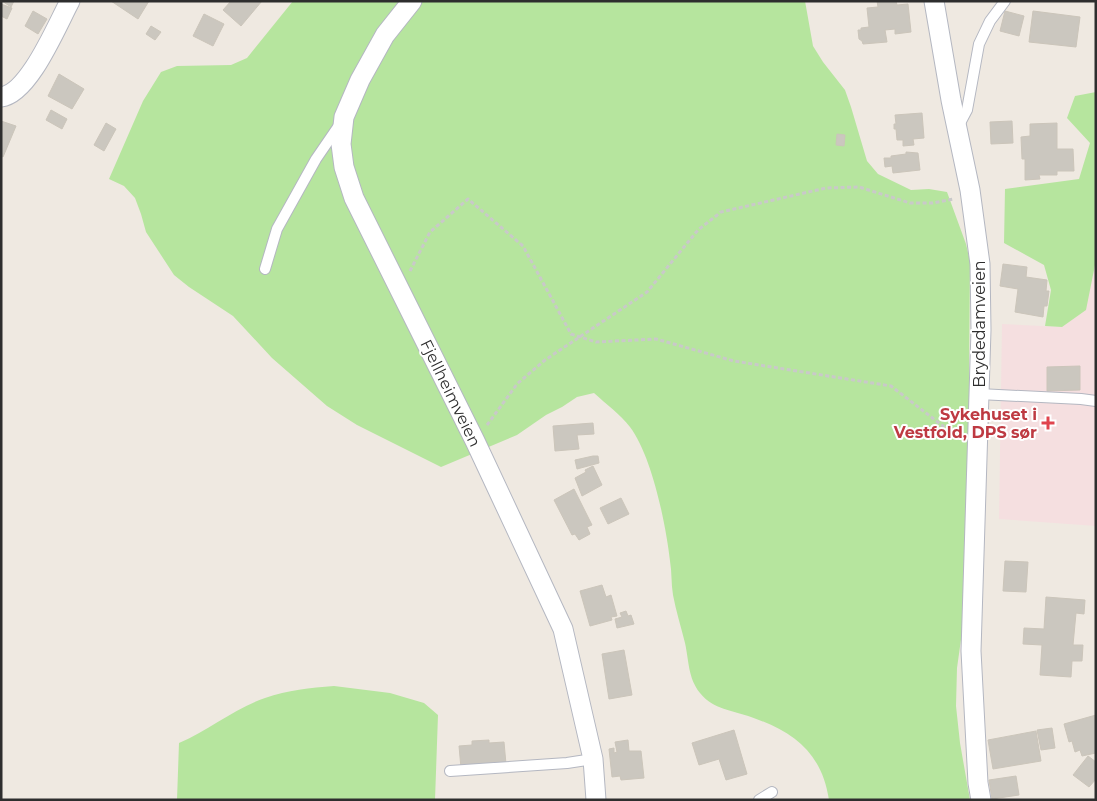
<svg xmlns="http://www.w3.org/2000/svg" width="1097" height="801" viewBox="0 0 1097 801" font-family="Montserrat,sans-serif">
  <rect width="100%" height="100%" fill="#efe9e1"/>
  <!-- medical -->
  <path fill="#f5dfe0" d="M 1096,260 L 1096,526 L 999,519 L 1002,324 L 1062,327 L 1085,310 Z"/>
  <!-- green -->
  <path fill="#b6e59e" d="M 293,1 L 805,1 L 813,46 L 823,62 L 845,90 L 851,107 L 867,161 L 878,174 L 911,190 L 929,189 L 947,192 L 966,244 L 970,261 L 969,377 L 973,476 L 965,611 L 957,668 L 956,706 L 960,743 L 970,800 L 829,800 C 822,753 794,732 751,717 C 732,710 714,710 700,693 C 688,678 689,661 685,643 C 681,627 676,611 673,595 C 671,584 672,572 670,561 C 666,525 652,456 630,427 C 620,414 606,404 594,393 L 577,397 L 562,407 L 546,415 L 517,435 L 441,467 L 357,425 L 327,406 L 272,358 L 233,316 L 189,287 L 174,275 L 146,232 L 141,214 L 135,198 L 124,186 L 109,179 L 143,101 L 161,72 L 177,66 L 231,65 L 247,58 Z
    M 1096,92 L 1096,260 L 1086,310 L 1062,327 L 1045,326 L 1051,290 L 1044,265 L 1004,243 L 1005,189 L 1079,179 L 1090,143 L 1067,118 L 1075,96 Z
    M 334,686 L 390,693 L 424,703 L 438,715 L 435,800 L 177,800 L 179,743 C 209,730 235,708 265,698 C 288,690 310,688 334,686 Z"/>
  <!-- building -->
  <path fill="#cbc7bf" stroke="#cbc5ba" d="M 2,1 L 14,1 L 11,7 Z
    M 111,1 L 149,1 L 138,19 Z
    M 231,1 L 262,1 L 241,26 L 223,10 Z
    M 877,1 L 896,1 L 897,5 L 908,4 L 911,32 L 895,34 L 895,29 L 885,30 L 887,42 L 863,44 L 862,41 L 859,39 L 858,30 L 861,30 L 861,28 L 869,27 L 867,8 L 878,7 Z
    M 1,4 L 12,8 L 7,19 L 1,16 Z
    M 33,11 L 47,19 L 38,34 L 25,26 Z
    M 1005,11 L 1024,16 L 1019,36 L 1000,31 Z
    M 1033,11 L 1080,17 L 1076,47 L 1029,42 Z
    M 204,14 L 224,24 L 213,46 L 193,36 Z
    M 151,26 L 161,32 L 155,40 L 146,34 Z
    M 59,74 L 84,89 L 72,109 L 48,96 Z
    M 51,110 L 67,119 L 62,129 L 46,120 Z
    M 922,113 L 924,138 L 913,139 L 914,145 L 903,146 L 903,140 L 897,140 L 896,129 L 894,129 L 894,124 L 896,124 L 895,115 Z
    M 1,121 L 16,126 L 3,157 L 1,156 Z
    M 1012,121 L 1013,143 L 991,144 L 990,122 Z
    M 106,123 L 116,129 L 104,151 L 94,145 Z
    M 1057,123 L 1057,149 L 1073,149 L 1074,171 L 1057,171 L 1057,175 L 1039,175 L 1040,179 L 1025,180 L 1025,159 L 1022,159 L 1021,137 L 1030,136 L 1030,124 Z
    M 837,134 L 845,135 L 844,146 L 836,145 Z
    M 906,152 L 918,153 L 920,170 L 893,173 L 892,166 L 885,167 L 884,158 L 891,158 L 891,156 L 906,154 Z
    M 1003,264 L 1027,267 L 1026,277 L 1047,280 L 1046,291 L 1049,291 L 1047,306 L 1044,306 L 1043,317 L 1015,312 L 1018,289 L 1000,286 Z
    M 1080,366 L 1080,390 L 1047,391 L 1047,367 Z
    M 593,423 L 594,434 L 577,435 L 579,449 L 555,451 L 553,426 Z
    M 593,456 L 598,456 L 599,463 L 577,469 L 575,460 Z
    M 593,466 L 602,485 L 582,496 L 575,478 L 586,472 L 585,470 Z
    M 574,489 L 592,525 L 587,527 L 590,534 L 579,540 L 575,534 L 572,535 L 554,500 Z
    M 621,498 L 629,514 L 608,524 L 600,508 Z
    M 1005,561 L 1028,562 L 1026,592 L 1003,591 Z
    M 602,585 L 606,597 L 611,595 L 617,616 L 611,617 L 612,620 L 590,626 L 580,591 Z
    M 1046,597 L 1085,600 L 1084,614 L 1076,613 L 1073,645 L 1083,645 L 1082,661 L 1072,661 L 1071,677 L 1040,675 L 1042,645 L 1023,644 L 1024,628 L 1044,629 Z
    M 626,611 L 628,616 L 631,615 L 634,624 L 617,628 L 615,619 L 622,617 L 620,613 Z
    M 624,650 L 632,695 L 609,699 L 602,654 Z
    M 1096,715 L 1096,753 L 1082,756 L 1080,750 L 1075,752 L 1072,741 L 1069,742 L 1064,724 Z
    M 1052,728 L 1055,748 L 1041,750 L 1037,730 Z
    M 734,730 L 747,774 L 726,780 L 719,759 L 699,765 L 692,743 Z
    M 1036,731 L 1041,761 L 993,769 L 988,740 Z
    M 489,740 L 489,743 L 504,742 L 506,764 L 461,768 L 459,746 L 472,745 L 472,741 Z
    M 628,740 L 629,751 L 641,751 L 644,778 L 621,780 L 620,776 L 612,777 L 609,749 L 614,748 L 614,753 L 617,752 L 615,742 Z
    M 1088,756 L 1096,762 L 1096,779 L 1089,787 L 1073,775 Z
    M 1016,776 L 1019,795 L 992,799 L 989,780 Z"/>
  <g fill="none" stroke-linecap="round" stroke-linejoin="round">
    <!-- service casing -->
    <g stroke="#b4b7c1" stroke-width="12">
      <path id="service" d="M 958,127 L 967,110 L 979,44 L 990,21 L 1005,1
        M 265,269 L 277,229 L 316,159 L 340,124
        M 979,394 L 1081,399 L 1096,401
        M 450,771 L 567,763 L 593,759
        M 759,800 L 772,792"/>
    </g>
    <!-- minor casing -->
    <g stroke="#b4b7c1" stroke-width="21">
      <path id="minor" d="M 412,1 L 385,35 L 360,80 L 344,117 L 341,144 L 344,167 L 354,198 L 475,441 L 563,629 L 593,759 L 596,800
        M 934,1 L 951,100 L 970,190 L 980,264 L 981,330 L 971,651 L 978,783 L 981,800
        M 1,97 C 29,94 57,25 70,1"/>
    </g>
    <!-- path -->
    <path stroke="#c9c9c9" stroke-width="3" stroke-dasharray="4 2.5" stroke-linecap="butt" d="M 410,271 L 430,232 L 468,199 L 523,246 L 571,334 L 596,342 L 656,339 L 734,361 L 891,386 L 961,440
      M 487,425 L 517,384 L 545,360 L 647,292 L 698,230 L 721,212 L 826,188 L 859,187 L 910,203 L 933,203 L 953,199"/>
    <!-- service -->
    <use href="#service" stroke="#fff" stroke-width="10"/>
    <!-- minor -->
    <use href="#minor" stroke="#fff" stroke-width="19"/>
  </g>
  <!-- markers -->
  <path fill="#e0444e" stroke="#fff" stroke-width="2" d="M1045.5 415.5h5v5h5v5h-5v5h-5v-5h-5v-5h5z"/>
  <g text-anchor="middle" stroke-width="4" stroke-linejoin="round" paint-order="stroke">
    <!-- street labels -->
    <g font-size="16" fill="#2e2e2e" stroke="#fff">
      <text transform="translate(979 324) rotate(-90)" y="6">Brydedamveien</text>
      <text transform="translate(451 393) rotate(64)" y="6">Fjellheimveien</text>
    </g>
    <!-- health labels -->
    <g font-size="16" font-weight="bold" fill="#be3a42" stroke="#fff" text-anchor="end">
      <text x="1037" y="420">Sykehuset i<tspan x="1037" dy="18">Vestfold, DPS sør</tspan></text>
    </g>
  </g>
  <!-- border -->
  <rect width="1097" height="801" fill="none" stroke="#2e2e2e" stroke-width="5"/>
</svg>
